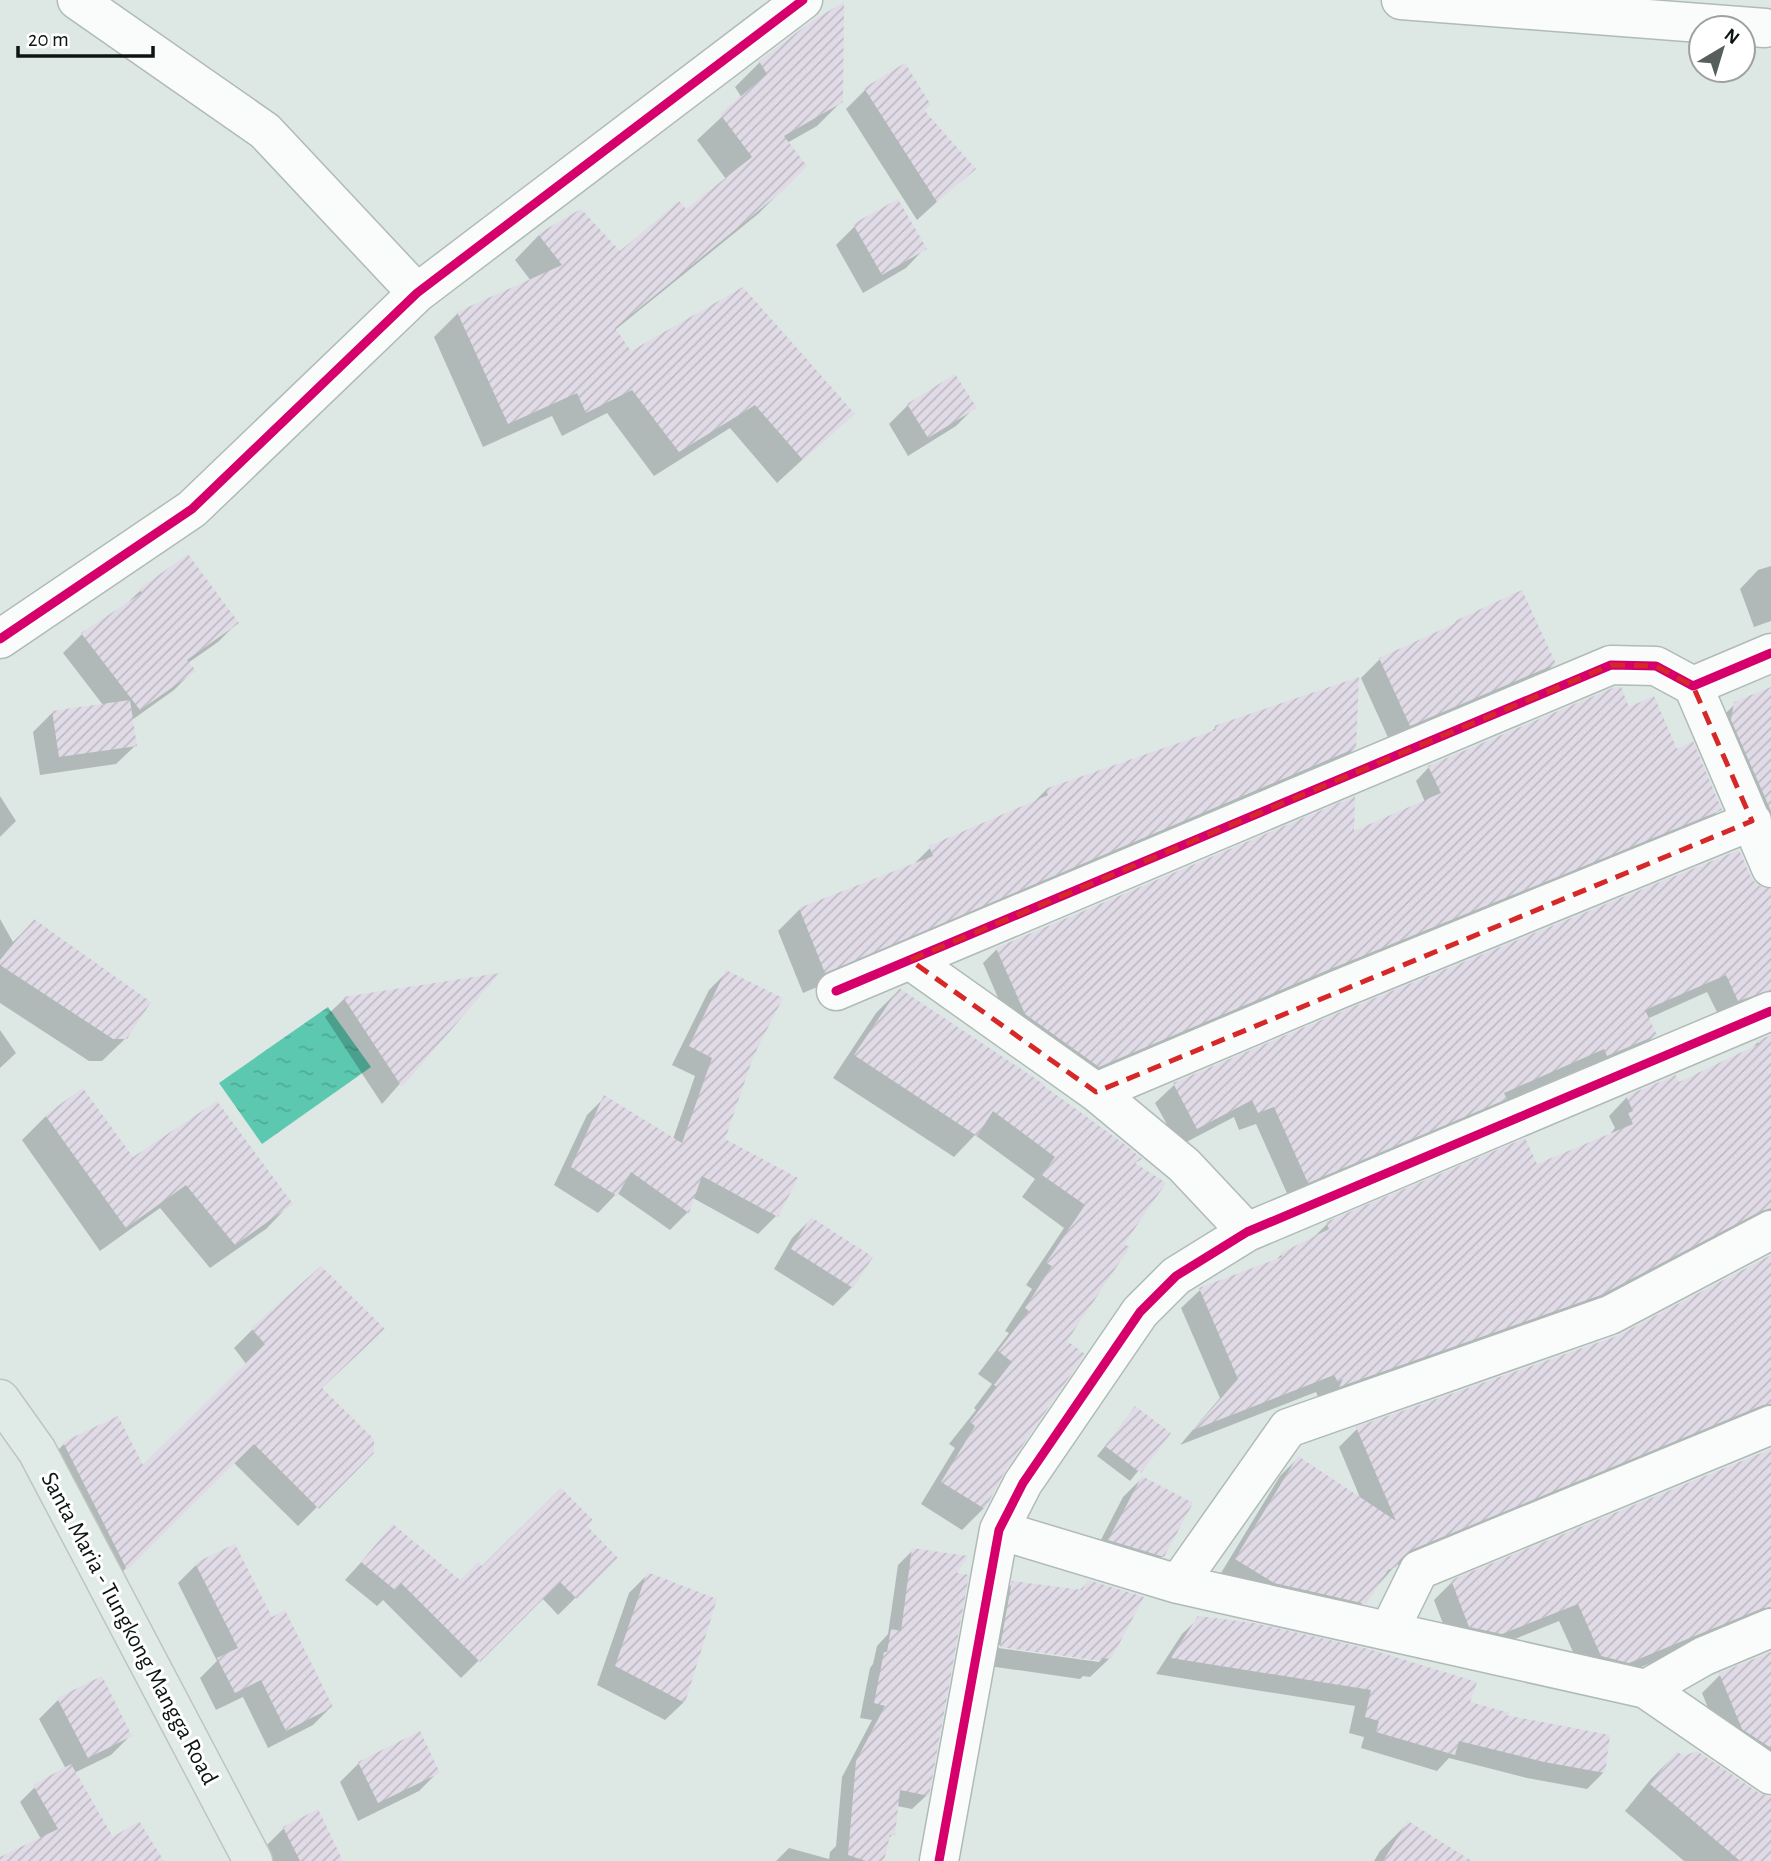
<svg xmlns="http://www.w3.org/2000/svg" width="1771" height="1861" viewBox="0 0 1771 1861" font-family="'Alegreya Sans',sans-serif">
  <defs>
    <pattern id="water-ripples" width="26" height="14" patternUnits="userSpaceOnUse" patternTransform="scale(1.75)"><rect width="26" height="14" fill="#5dc8b0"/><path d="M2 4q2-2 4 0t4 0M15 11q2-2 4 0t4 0" fill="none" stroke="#50ab96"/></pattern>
    <pattern id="building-hatch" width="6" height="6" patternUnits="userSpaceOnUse" patternTransform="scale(1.75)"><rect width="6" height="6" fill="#e0dbe6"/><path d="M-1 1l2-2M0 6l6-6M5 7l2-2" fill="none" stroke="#bfbbc4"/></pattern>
  </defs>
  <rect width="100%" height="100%" fill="#dde8e5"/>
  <!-- water -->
  <path fill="url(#water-ripples)" d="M 328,1007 L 371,1067 L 262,1144 L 219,1083 Z"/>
  <!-- shadow -->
  <path fill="#0003" fill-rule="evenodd" d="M 760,62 L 842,101 L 817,126 L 787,143 L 784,188 L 758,214 L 615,330 L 631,353 L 852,414 L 777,483 L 730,428 L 654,476 L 607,413 L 562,436 L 552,416 L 483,447 L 434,337 L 458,313 L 531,281 L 515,260 L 539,235 L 620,253 L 686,212 L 726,179 L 697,140 L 742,98 L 735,87 Z
    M 865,90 L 923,111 L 973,169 L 917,220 L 846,109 Z
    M 855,226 L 924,249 L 906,268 L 863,293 L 836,245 Z
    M 908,405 L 975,407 L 956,426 L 908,456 L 889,424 Z
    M 188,556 L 237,623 L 218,642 L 188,663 L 193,671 L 174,690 L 132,720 L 136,745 L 116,764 L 40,775 L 33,732 L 52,713 L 103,705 L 63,653 L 82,634 L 122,608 L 140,591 Z
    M 1771,566 L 1771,621 L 1754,627 L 1740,589 L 1758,570 Z
    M 1456,622 L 1554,664 L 1535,683 L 1391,744 L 1361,678 L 1380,659 L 1451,627 Z
    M 1771,689 L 1771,873 L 1716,723 L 1735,704 Z
    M 1629,709 L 1677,751 L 1720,809 L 1706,823 L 1084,1080 L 1011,1028 L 983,963 L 997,949 L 1352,834 L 1425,802 L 1416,781 L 1429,767 Z
    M 1215,728 L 1355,748 L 1333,769 L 803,993 L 778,931 L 800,909 L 912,866 L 930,848 L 1033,803 L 1046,790 L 1208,735 Z
    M 0,796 L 16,821 L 0,837 Z
    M 1749,878 L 1757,887 L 1771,891 L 1771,1018 L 1720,1018 L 1707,992 L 1647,1019 L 1655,1035 L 1636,1053 L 1589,1073 L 1586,1067 L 1498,1105 L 1486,1117 L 1290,1200 L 1256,1124 L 1239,1130 L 1234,1117 L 1179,1146 L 1155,1103 L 1174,1085 L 1346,1012 Z
    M 0,919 L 13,942 L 34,921 L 126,1038 L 102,1061 L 89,1061 L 0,1003 Z
    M 727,972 L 753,1055 L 723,1139 L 776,1216 L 758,1234 L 693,1198 L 688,1212 L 670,1230 L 617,1193 L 598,1213 L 554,1185 L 587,1115 L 605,1097 L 673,1139 L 695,1076 L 672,1065 L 709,990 Z
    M 496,975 L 382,1104 L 325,1017 L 344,999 Z
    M 898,991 L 1140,1159 L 1134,1164 L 1122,1244 L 1065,1341 L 984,1508 L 962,1530 L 921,1504 L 955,1448 L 949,1444 L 976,1410 L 974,1408 L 992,1384 L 978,1374 L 1009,1333 L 1005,1331 L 1032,1289 L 1026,1285 L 1064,1228 L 1022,1197 L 1035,1179 L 975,1135 L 954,1157 L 833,1078 L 876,1013 Z
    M 0,1030 L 16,1053 L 0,1068 Z
    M 1771,1037 L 1771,1237 L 1581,1313 L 1319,1399 L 1316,1392 L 1180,1445 L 1220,1398 L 1181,1308 L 1200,1290 L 1274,1262 L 1282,1254 L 1311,1240 L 1327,1224 L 1536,1166 L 1612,1135 L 1611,1133 L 1615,1128 L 1609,1116 L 1627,1097 L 1678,1085 L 1751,1049 L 1758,1042 Z
    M 46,1116 L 132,1160 L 290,1204 L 266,1229 L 210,1268 L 160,1208 L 100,1251 L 22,1140 Z
    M 811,1219 L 852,1287 L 833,1306 L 774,1269 L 792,1238 Z
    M 1771,1257 L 1771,1432 L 1743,1423 L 1395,1566 L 1346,1621 L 1218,1578 L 1280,1476 L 1298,1458 L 1361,1500 L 1339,1447 L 1357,1429 L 1621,1336 Z
    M 253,1329 L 320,1388 L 372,1452 L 298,1526 L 233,1462 L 107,1587 L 45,1463 L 64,1444 L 143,1468 L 247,1365 L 234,1348 Z
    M 1135,1409 L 1169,1433 L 1130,1481 L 1097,1456 Z
    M 1771,1451 L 1771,1636 L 1743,1626 L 1609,1680 L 1583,1674 L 1559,1621 L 1483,1652 L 1451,1645 L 1434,1600 L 1452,1582 Z
    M 1142,1478 L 1163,1556 L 1144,1575 L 1091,1559 L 1123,1497 Z
    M 584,1526 L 616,1558 L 558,1615 L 542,1598 L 461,1678 L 383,1600 L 377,1606 L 345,1580 L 393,1527 L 460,1583 L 482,1569 Z
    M 913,1550 L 954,1575 L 927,1795 L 912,1809 L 897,1806 L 893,1834 L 887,1840 L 882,1861 L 776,1861 L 789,1848 L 829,1859 L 830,1852 L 836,1846 L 842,1777 L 872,1720 L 860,1718 L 870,1668 L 873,1664 L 877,1646 L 888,1634 L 898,1565 Z
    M 196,1565 L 271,1619 L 331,1707 L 313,1725 L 268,1748 L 243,1697 L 216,1710 L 200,1678 L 217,1661 L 178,1583 Z
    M 648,1574 L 684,1702 L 665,1720 L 597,1685 L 629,1593 Z
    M 1088,1582 L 1110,1658 L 1090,1677 L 1083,1676 L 1080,1679 L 982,1665 L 994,1602 L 1013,1583 L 1079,1591 ZM 992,1644 L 1102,1659 L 1099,1662 L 991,1647 Z
    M 1199,1618 L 1468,1704 L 1507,1714 L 1504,1716 L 1604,1772 L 1587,1789 L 1527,1778 L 1449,1758 L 1437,1771 L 1361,1748 L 1364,1737 L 1349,1733 L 1355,1706 L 1156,1674 L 1182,1634 Z
    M 1771,1654 L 1771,1782 L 1724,1747 L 1702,1693 L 1720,1675 Z
    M 58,1700 L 130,1736 L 111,1755 L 74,1773 L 112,1839 L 162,1861 L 9,1861 L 41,1839 L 20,1802 L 35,1787 L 66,1769 L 39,1719 Z
    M 419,1734 L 438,1772 L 419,1791 L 358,1821 L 340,1782 L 359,1763 Z
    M 1677,1753 L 1758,1795 L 1771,1798 L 1771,1861 L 1684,1861 L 1625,1811 L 1651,1779 Z
    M 1408,1823 L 1468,1861 L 1374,1861 L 1380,1851 Z
    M 284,1828 L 341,1861 L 272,1861 L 265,1847 Z"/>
  <!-- building -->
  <path fill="url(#building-hatch)" d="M 844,2 L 843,102 L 784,136 L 807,166 L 785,189 L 615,328 L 631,351 L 743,287 L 855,414 L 803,460 L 755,405 L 679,452 L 632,390 L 586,413 L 577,393 L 508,424 L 457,312 L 562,265 L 538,234 L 581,209 L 620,251 L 679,201 L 686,209 L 752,157 L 720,114 L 767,74 L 759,61 L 812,21 Z
    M 905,63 L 931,105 L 924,110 L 976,169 L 937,202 L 864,88 Z
    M 898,199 L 927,249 L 882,275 L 853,224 Z
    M 955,374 L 977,408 L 928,438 L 907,404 Z
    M 188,554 L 239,623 L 187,660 L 196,671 L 140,710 L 81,633 L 142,593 L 139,589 Z
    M 1522,590 L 1556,664 L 1410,726 L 1379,658 L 1456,623 L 1455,621 Z
    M 1359,677 L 1356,748 L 825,973 L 799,908 L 933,856 L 929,846 L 1048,795 L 1045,789 L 1216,730 L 1214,726 Z
    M 1615,687 L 1621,687 L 1629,707 L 1654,696 L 1677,749 L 1693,741 L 1722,810 L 1328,970 L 1099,1067 L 1025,1014 L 996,948 L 1355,796 L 1354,831 L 1441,793 L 1428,766 Z
    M 1771,687 L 1771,811 L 1731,720 L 1734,702 Z
    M 130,700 L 137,746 L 59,757 L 52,711 Z
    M 1739,850 L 1751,877 L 1757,885 L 1771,889 L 1771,990 L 1738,1001 L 1726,975 L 1645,1010 L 1657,1035 L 1607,1056 L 1604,1049 L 1504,1093 L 1507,1099 L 1308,1183 L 1274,1107 L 1258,1113 L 1252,1100 L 1197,1129 L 1173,1083 L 1345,1010 Z
    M 34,919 L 151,1002 L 127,1039 L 113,1039 L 0,965 L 0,960 Z
    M 726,970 L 783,998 L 754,1055 L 725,1139 L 798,1178 L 778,1217 L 702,1176 L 689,1213 L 631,1172 L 617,1196 L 571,1167 L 604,1095 L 682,1143 L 712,1058 L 689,1046 Z
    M 500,973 L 402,1087 L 343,997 Z
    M 899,988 L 1045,1085 L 1044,1086 L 1127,1146 L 1142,1159 L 1135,1163 L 1166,1183 L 1124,1244 L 1130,1247 L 1067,1341 L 1085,1354 L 1005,1471 L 985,1509 L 941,1482 L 975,1426 L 970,1422 L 997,1387 L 994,1385 L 1012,1362 L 998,1351 L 1029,1311 L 1025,1308 L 1052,1266 L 1046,1263 L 1085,1205 L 1042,1175 L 1055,1157 L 993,1111 L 977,1136 L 854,1055 Z
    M 1771,1035 L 1771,1208 L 1761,1211 L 1601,1295 L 1339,1387 L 1343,1379 L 1338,1382 L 1334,1375 L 1193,1430 L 1238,1379 L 1199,1288 L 1282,1257 L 1281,1253 L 1329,1229 L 1326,1222 L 1525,1138 L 1537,1164 L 1633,1124 L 1628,1113 L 1633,1111 L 1626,1096 L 1676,1075 L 1679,1082 L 1759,1044 L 1757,1041 Z
    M 83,1088 L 133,1157 L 217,1101 L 293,1204 L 235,1245 L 186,1185 L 126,1228 L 45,1115 Z
    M 811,1217 L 873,1257 L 853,1288 L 791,1249 Z
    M 1771,1255 L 1771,1404 L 1763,1405 L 1411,1550 L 1400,1560 L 1396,1567 L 1388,1570 L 1366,1604 L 1274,1583 L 1235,1559 L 1298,1456 L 1396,1521 L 1356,1427 L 1617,1336 Z
    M 321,1266 L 385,1329 L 322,1388 L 374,1439 L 374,1453 L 319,1509 L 254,1444 L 127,1570 L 63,1442 L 118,1416 L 143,1465 L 265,1344 L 251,1328 Z
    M 1135,1406 L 1171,1433 L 1141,1473 L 1105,1446 Z
    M 1771,1449 L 1771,1607 L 1763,1608 L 1629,1663 L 1601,1656 L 1578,1604 L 1502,1634 L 1469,1627 L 1451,1580 Z
    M 1142,1476 L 1193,1503 L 1164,1557 L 1108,1540 Z
    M 561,1488 L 593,1520 L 587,1526 L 618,1558 L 577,1599 L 560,1582 L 480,1662 L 401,1583 L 395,1590 L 361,1562 L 393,1524 L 460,1580 L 478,1562 L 482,1566 Z
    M 235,1544 L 272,1617 L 285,1610 L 333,1707 L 286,1731 L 261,1680 L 235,1693 L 217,1658 L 238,1648 L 195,1563 Z
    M 912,1548 L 968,1556 L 957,1573 L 969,1575 L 929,1796 L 900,1790 L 895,1835 L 890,1835 L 884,1861 L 866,1861 L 848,1855 L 856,1761 L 885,1706 L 874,1703 L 884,1652 L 887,1652 L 891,1629 L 901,1631 Z
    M 647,1572 L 717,1599 L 685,1703 L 615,1666 Z
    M 1088,1580 L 1144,1597 L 1111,1659 L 1101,1658 L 1101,1661 L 1000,1647 L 1012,1581 L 1082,1590 Z
    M 1198,1616 L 1254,1623 L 1369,1649 L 1477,1682 L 1470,1702 L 1510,1713 L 1505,1715 L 1610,1735 L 1605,1773 L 1544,1762 L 1459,1741 L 1455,1755 L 1376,1732 L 1379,1721 L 1365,1717 L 1371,1690 L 1171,1658 Z
    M 1771,1652 L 1771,1748 L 1742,1729 L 1719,1673 Z
    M 102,1676 L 132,1736 L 88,1758 L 57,1698 Z
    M 420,1731 L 440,1773 L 378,1803 L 358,1762 Z
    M 1677,1751 L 1683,1756 L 1697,1751 L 1759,1793 L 1771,1797 L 1771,1861 L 1740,1861 L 1650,1784 Z
    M 71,1764 L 113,1837 L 139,1821 L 164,1861 L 0,1861 L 0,1857 L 58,1829 L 33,1785 Z
    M 318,1809 L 343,1861 L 300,1861 L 283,1827 Z
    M 1408,1821 L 1472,1861 L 1383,1861 Z"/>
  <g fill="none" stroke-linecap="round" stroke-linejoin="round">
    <!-- street casing -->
    <g stroke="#b0bab7" stroke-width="41">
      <path id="street" d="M 77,0 L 265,131 L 417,293
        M 1401,0 L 1765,28
        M 0,639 L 192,509 L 417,293 L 803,0
        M 1693,686 L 1771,868
        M 910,960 L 1096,1092 L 1184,1165 L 1247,1232
        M 836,991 L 1611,665 L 1656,666 L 1693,686 L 1771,653
        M 1096,1092 L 1337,990 L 1752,821
        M 999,1530 L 1178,1584 L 1646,1689 L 1771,1775
        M 1178,1584 L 1288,1428 L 1610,1315 L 1771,1230
        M 1389,1631 L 1419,1570 L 1771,1425
        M 1646,1689 L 1704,1656 L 1771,1628
        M 939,1861 L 999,1530 L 1023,1483 L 1140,1312 L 1176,1276 L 1247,1232 L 1771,1011"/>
    </g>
    <!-- primary casing -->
    <g stroke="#bec4c2" stroke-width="41">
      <path id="primary" d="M 0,1399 L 37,1451 L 253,1861"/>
    </g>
    <!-- street -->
    <use href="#street" stroke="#fafcfb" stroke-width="38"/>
    <!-- primary -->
    <use href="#primary" stroke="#e0ebe8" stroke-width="38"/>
    <!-- cycleway casing -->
    <g stroke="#fff" stroke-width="13">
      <path id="cycleway" d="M 0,639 L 192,509 L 417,293 L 803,0
        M 836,991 L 1611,665 L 1656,666 L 1693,686 L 1771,653
        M 939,1861 L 999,1530 L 1023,1483 L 1140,1312 L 1176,1276 L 1247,1232 L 1771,1011"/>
    </g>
    <!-- cycleway -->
    <use href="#cycleway" stroke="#d6006c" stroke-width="9"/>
  </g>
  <!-- marked area -->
  <path fill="none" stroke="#d62828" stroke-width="5" stroke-dasharray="14 9" stroke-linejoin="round" d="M 1611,665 L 1656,666 L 1693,686 L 1752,821 L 1096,1092 L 910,960 Z"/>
  <g text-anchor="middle" stroke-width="6" stroke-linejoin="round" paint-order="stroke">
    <!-- street labels -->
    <g font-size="24" fill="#0d1512" stroke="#fff">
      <text transform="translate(130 1628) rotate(62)" y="8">Santa Maria - Tungkong Mangga Road</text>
    </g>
  </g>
  <!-- north arrow -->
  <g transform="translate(1722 49) rotate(38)"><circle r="33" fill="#ffffff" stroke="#9ea1a0" stroke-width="2"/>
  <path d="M0-5L12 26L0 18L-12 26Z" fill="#565f5c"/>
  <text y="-10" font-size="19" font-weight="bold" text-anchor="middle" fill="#0d1512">N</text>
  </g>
  <!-- scale -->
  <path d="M18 46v10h135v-10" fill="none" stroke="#0d1512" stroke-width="3.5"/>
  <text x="28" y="46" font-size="21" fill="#0d1512" stroke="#ffffff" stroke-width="5" paint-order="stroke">20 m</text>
</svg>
